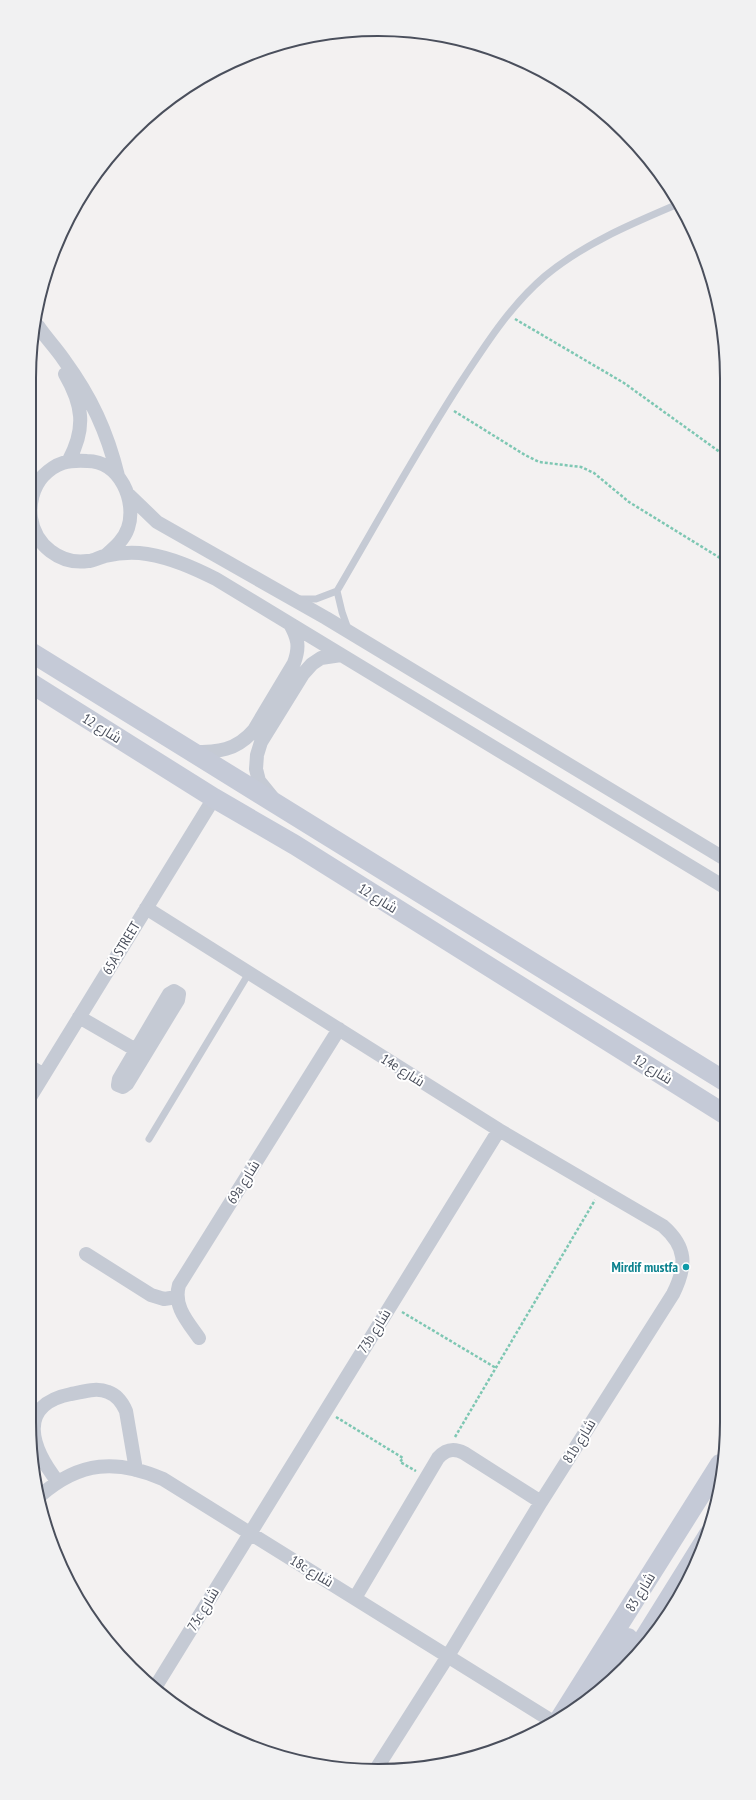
<svg xmlns="http://www.w3.org/2000/svg" width="756" height="1800" viewBox="0 0 756 1800" font-family="'PT Sans Narrow',Cairo,sans-serif">
  <rect width="100%" height="100%" fill="#f3f1f1"/>
  <g fill="none" stroke-linecap="round" stroke-linejoin="round">
    <!-- path -->
    <path stroke="#7ec7b3" stroke-width="2.5" stroke-dasharray="3 2" stroke-linecap="butt" d="M 515,319 L 624,383 L 724,455
      M 454,411 L 525,455 L 539,462 L 581,467 L 594,473 L 629,502 L 725,561
      M 402,1312 L 496,1368
      M 336,1417 L 403,1458 L 400,1462 L 416,1471
      M 455,1437 L 595,1200"/>
    <!-- lane -->
    <path stroke="#c5cad4" stroke-width="7" d="M 337,591 L 342,612 L 348,629
      M 297,599 L 316,599 L 337,591 C 378,521 417,450 461,382 C 486,344 510,306 545,276 C 585,243 631,224 678,204
      M 149,1139 L 249,973"/>
    <!-- street -->
    <path stroke="#c5cad4" stroke-width="14" d="M 38,326 C 46,338 56,348 64,360 C 91,397 107,431 118,476
      M 65,374 C 83,405 86,428 69,460
      M 129,495 L 157,522 L 326,618 L 725,859
      M 105,556 C 114,548 124,540 128,528 C 137,501 120,461 87,461 C 68,460 57,462 43,476 C 33,487 29,504 31,518 C 35,545 60,565 88,561 C 94,561 99,557 105,556 C 118,553 134,552 147,554 C 172,558 194,568 216,579 L 726,888
      M 192,752 C 218,752 236,751 254,730 L 294,663 C 300,647 298,638 290,624
      M 272,797 L 259,781 L 256,769 L 257,755 L 261,742 L 303,674 L 312,664 L 321,658 L 341,655
      M 146,908 L 499,1130 L 663,1226 C 687,1247 687,1266 673,1294 L 541,1502 L 448,1656 L 378,1766
      M 174,991 L 179,994 L 178,1000 L 127,1084 L 123,1087 L 118,1085 L 119,1079 L 169,994 Z
      M 79,1017 L 136,1050
      M 29,1066 L 44,1075
      M 29,1099 L 214,798
      M 86,1254 L 151,1295 L 164,1299 L 177,1297
      M 199,1338 C 187,1321 173,1306 179,1285 L 339,1029
      M 58,1482 C 32,1449 15,1405 71,1394 C 83,1392 96,1387 108,1392 C 117,1395 122,1402 126,1411 L 136,1470
      M 41,1495 C 80,1461 117,1459 163,1479 L 555,1723
      M 355,1598 L 438,1458 C 446,1449 454,1448 464,1453 L 541,1502
      M 156,1686 L 499,1130"/>
    <!-- secondary -->
    <path stroke="#c5cad7" stroke-width="20" d="M 29,651 L 726,1082
      M 29,682 L 214,798 L 295,845 L 726,1115
      M 628,1664 L 709,1534
      M 592,1696 L 628,1638
      M 559,1720 L 720,1464"/>
  </g>
  <!-- markers -->
  <circle fill="#0f9aa8" stroke="#fff" stroke-width="1.5" cx="686" cy="1267" r="4"/>
  <g text-anchor="middle" stroke-width="4" stroke-linejoin="round" paint-order="stroke">
    <!-- street labels -->
    <g font-size="14" fill="#4a4f5c" stroke="#fff">
      <text transform="translate(102 728) rotate(32)" y="5">شارع 12</text>
      <text transform="translate(378 898) rotate(32)" y="5">شارع 12</text>
      <text transform="translate(121 948) rotate(-59)" y="5">65A STREET</text>
      <text transform="translate(653 1069) rotate(32)" y="5">شارع 12</text>
      <text transform="translate(403 1070) rotate(32)" y="5">14e شارع</text>
      <text transform="translate(243 1182) rotate(-58)" y="5">69a شارع</text>
      <text transform="translate(374 1331) rotate(-58)" y="5">73b شارع</text>
      <text transform="translate(579 1441) rotate(-58)" y="5">81b شارع</text>
      <text transform="translate(312 1571) rotate(31)" y="5">18c شارع</text>
      <text transform="translate(640 1592) rotate(-58)" y="5">شارع 83</text>
      <text transform="translate(203 1609) rotate(-59)" y="5">73c شارع</text>
    </g>
    <!-- culture labels -->
    <g font-size="14" font-weight="bold" fill="#0d838f" stroke="#fff" text-anchor="end">
      <text x="678" y="1272">Mirdif mustfa</text>
    </g>
  </g>
  <!-- crop -->
  <path d="M0 0H756V1800H0ZM378 36H378A342 342 0 0 1 720 378V1422A342 342 0 0 1 378 1764H378A342 342 0 0 1 36 1422V378A342 342 0 0 1 378 36Z" fill="#f1f1f2" fill-rule="evenodd"/>
  <path fill="none" stroke="#4a4f5c" stroke-width="2" d="M378 36H378A342 342 0 0 1 720 378V1422A342 342 0 0 1 378 1764H378A342 342 0 0 1 36 1422V378A342 342 0 0 1 378 36Z"/>
</svg>
